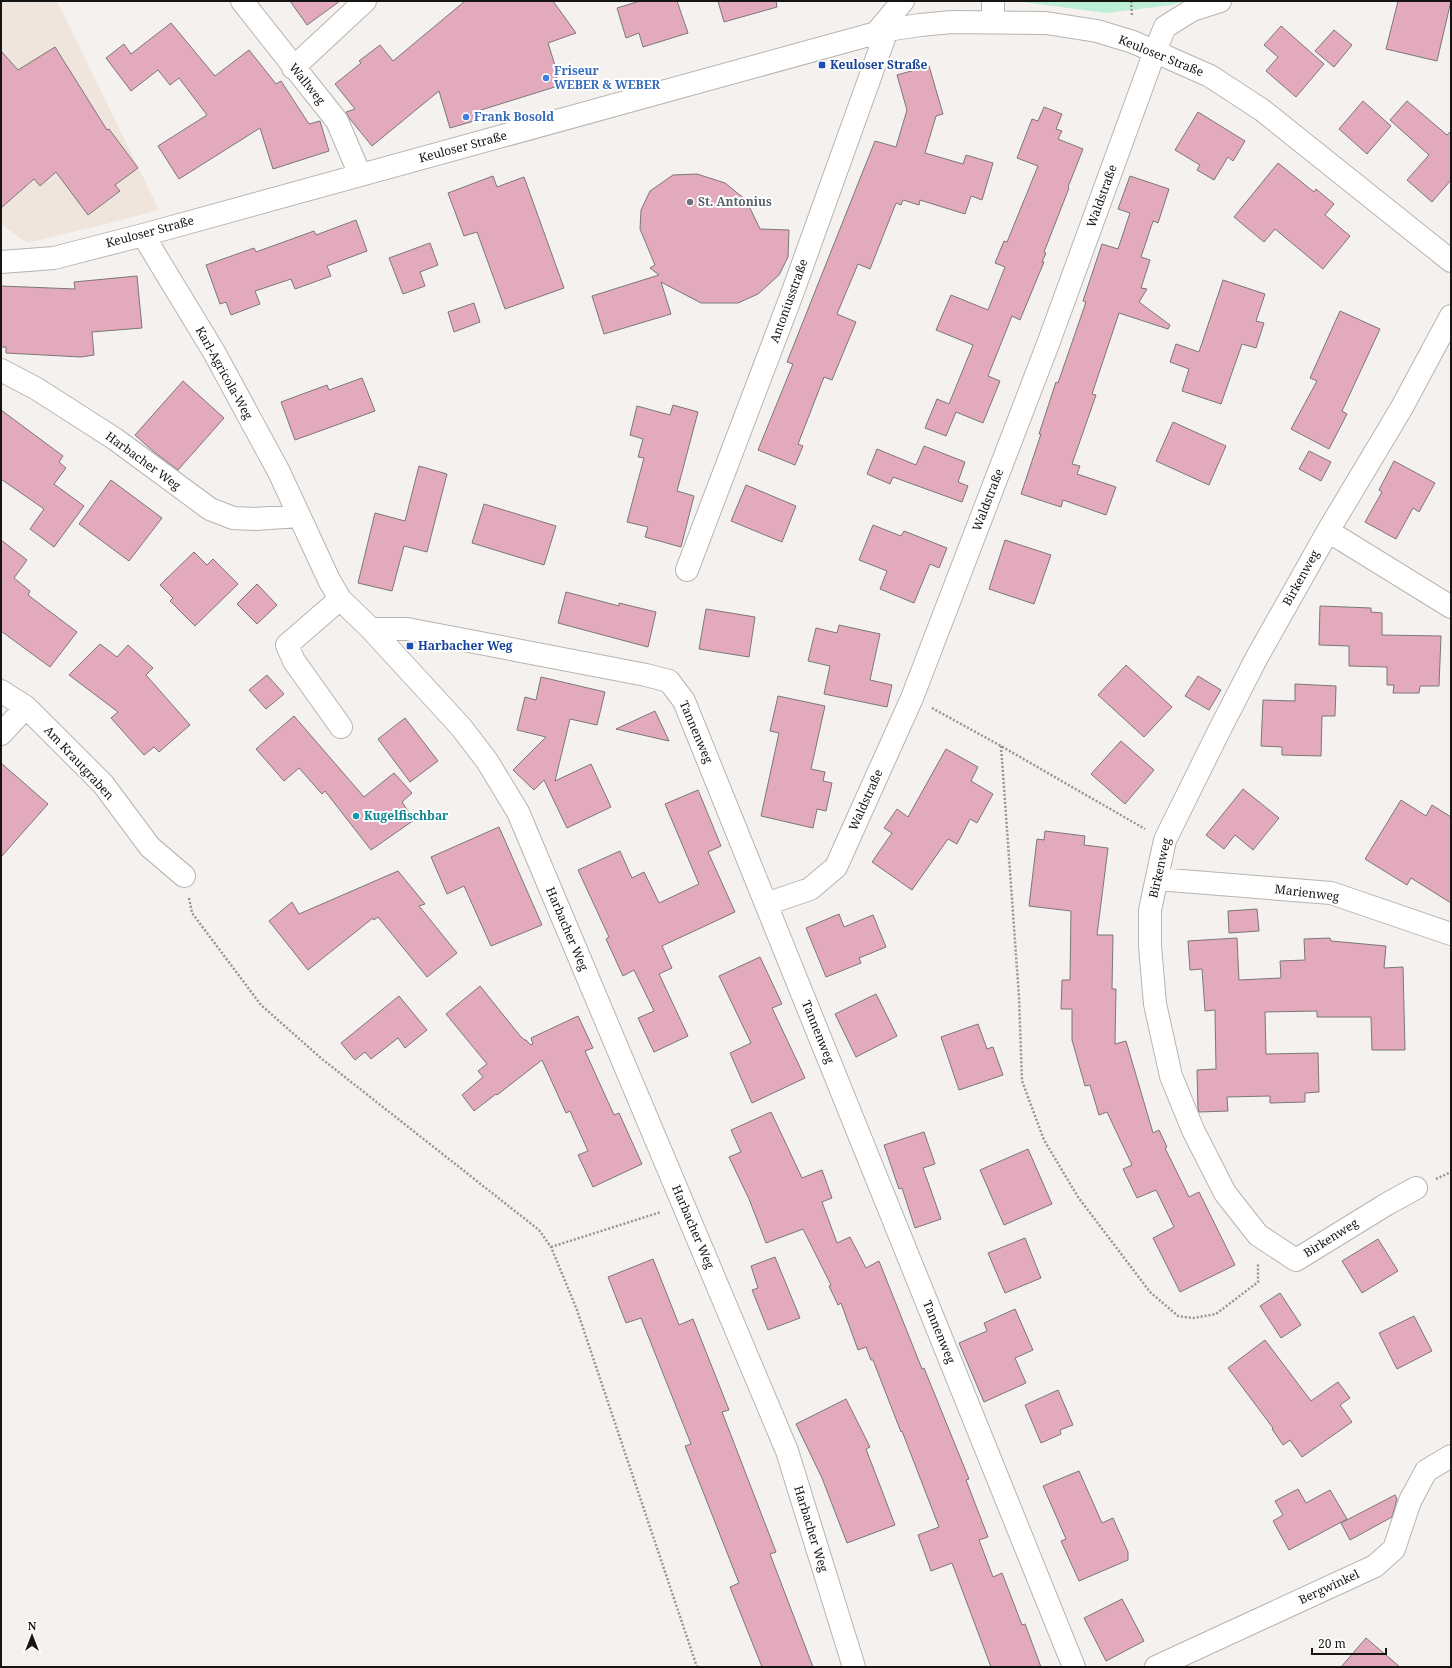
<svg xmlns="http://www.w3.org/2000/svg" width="1452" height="1668" viewBox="0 0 1452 1668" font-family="'Noto Serif',serif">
  <rect width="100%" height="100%" fill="#f5f1ee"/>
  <!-- built -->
  <path fill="#f0e5dd" d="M 1,1 L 57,1 L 159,210 L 110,223 L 27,243 L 1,224 Z"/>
  <!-- green -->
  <path fill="#bdefd7" d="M 1016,1 L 1183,1 L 1172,5 L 1106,13 Z"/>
  <!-- building -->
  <path fill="#e3aabe" stroke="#7b7778" d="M 290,1 L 340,1 L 307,25 Z
    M 465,1 L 553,1 L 576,33 L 548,43 L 558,75 L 556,79 L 558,86 L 481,110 L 484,118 L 450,128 L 439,91 L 372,146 L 350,119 L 346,112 L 355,109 L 335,84 L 361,63 L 359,61 L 380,45 L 393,61 Z
    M 640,1 L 677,1 L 688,33 L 643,47 L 639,33 L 626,38 L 617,8 Z
    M 718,1 L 776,1 L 777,7 L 724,22 Z
    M 1398,1 L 1451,1 L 1437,61 L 1386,49 Z
    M 171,23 L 215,76 L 249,50 L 276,84 L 281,81 L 309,124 L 320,121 L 329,151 L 273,169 L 260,128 L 179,179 L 158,146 L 207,115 L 179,78 L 170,85 L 158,70 L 131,91 L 106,58 L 124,44 L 131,54 Z
    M 1281,26 L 1324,64 L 1296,97 L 1266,71 L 1278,57 L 1264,45 Z
    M 1334,30 L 1352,45 L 1334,67 L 1315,51 Z
    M 55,47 L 107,130 L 109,129 L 138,168 L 115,185 L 120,191 L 88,215 L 56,172 L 40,186 L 34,179 L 1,208 L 1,51 L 18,70 Z
    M 929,66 L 943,114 L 936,116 L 925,153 L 963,164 L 966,155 L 993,163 L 982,200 L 971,196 L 965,214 L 920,200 L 919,205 L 903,200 L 901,205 L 896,203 L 870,269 L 858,264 L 837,314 L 856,322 L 832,380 L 824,377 L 798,444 L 803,446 L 795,465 L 758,450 L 793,364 L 787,362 L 875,141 L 896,147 L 907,110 L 897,75 Z
    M 1363,101 L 1391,126 L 1367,154 L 1339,129 Z
    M 1407,101 L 1447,135 L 1451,131 L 1451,180 L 1432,202 L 1407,180 L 1429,155 L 1390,120 Z
    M 1044,107 L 1062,114 L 1056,129 L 1062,131 L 1058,139 L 1083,149 L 1068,187 L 1069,188 L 1044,252 L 1046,253 L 1042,262 L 1044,262 L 1020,320 L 1012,316 L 988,376 L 1000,381 L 983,423 L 956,412 L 946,436 L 925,428 L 937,399 L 949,404 L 973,345 L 936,330 L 951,295 L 988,310 L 1005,267 L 995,263 L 1004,241 L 1007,242 L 1038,166 L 1017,158 L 1032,119 L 1038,121 Z
    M 1198,112 L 1245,141 L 1233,161 L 1228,157 L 1214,180 L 1197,170 L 1200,165 L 1175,150 Z
    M 1278,163 L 1314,192 L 1316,189 L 1334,204 L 1325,215 L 1350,236 L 1323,269 L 1275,229 L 1264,242 L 1234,217 Z
    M 697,174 L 725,183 L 746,200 L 760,229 L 789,230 L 788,257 L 779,275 L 758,294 L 738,303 L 701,303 L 661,282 L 671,314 L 604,334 L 592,296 L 659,275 L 650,268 L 655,265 L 640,229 L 641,210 L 650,191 L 673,175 Z
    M 493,176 L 497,187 L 524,177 L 564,288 L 505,309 L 477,232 L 464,236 L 448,193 Z
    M 1130,176 L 1169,189 L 1158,223 L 1153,221 L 1141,257 L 1150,260 L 1141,288 L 1147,289 L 1139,302 L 1170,325 L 1168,329 L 1119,313 L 1092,394 L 1096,395 L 1072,464 L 1080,466 L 1077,474 L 1116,487 L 1106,515 L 1063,500 L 1061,507 L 1021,494 L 1041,434 L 1039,434 L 1056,382 L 1058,383 L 1086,302 L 1083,301 L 1102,244 L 1118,249 L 1130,213 L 1118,209 Z
    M 356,220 L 367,251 L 327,266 L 331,276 L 295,289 L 291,279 L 255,291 L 260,304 L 231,315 L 226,302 L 220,304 L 206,265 L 254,248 L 256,252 L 314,231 L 316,235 Z
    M 430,243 L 438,265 L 420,272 L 425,286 L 403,294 L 389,258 Z
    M 137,276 L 142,328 L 92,332 L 94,355 L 81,357 L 6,353 L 6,347 L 1,347 L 1,286 L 75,289 L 74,282 Z
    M 1223,280 L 1265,294 L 1256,321 L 1264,323 L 1256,348 L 1242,344 L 1221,404 L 1182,391 L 1189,369 L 1170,362 L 1176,344 L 1199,352 Z
    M 474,303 L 480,322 L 454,332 L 448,312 Z
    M 1340,311 L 1380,329 L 1342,411 L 1347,414 L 1329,449 L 1291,429 L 1317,381 L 1310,378 Z
    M 362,378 L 375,411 L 295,440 L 281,402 L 327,385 L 329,390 Z
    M 183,381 L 224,418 L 178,470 L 154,452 L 135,435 Z
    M 673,405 L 698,412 L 677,491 L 694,496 L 681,547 L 645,537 L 648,527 L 627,522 L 644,458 L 638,457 L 643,439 L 630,435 L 637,406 L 670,415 Z
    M 1,410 L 63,456 L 59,462 L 66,468 L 54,484 L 84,506 L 54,547 L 30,529 L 44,509 L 1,479 Z
    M 1173,422 L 1226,446 L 1209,485 L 1156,461 Z
    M 924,446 L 965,462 L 958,482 L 968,486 L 962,502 L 893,477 L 890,484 L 867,474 L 877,449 L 916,465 Z
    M 1309,451 L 1331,462 L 1321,481 L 1299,469 Z
    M 1394,461 L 1435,483 L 1419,512 L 1413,508 L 1396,539 L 1365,522 L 1382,492 L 1379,490 Z
    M 419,466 L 447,474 L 427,552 L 404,546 L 392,591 L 358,583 L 375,513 L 405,521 Z
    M 111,480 L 162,518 L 129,561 L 79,524 Z
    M 746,485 L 796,506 L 782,542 L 731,521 Z
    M 484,504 L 556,526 L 544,565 L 472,543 Z
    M 873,525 L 901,536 L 904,531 L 947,548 L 939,568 L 930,564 L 914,603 L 880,589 L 887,571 L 859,560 Z
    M 1,540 L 27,560 L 14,578 L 30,591 L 28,595 L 77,632 L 50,667 L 1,631 Z
    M 1005,540 L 1051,555 L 1034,604 L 989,589 Z
    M 194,552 L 207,565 L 213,559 L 238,584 L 195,626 L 170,601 L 173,598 L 160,585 Z
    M 257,584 L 277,605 L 257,624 L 237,604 Z
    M 566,592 L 619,606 L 619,603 L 656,612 L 648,647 L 558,623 Z
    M 1320,606 L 1371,608 L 1371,612 L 1382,613 L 1382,635 L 1441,636 L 1439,686 L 1420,686 L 1419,693 L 1393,693 L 1394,685 L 1387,685 L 1387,667 L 1349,666 L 1349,646 L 1319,645 Z
    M 706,609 L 755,617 L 749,657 L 699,649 Z
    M 839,625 L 880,634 L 870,680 L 892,685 L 887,707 L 824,694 L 830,666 L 808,661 L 816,628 L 837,633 Z
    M 100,644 L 117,657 L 128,645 L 153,668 L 146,675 L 190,725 L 159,752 L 154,747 L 144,755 L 111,718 L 118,712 L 69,675 Z
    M 1126,665 L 1172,707 L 1144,737 L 1098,695 Z
    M 267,675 L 284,694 L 266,709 L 249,690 Z
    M 1198,676 L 1221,690 L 1209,710 L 1185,696 Z
    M 541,677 L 605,692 L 597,725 L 570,719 L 555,781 L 591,764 L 611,807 L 567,828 L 544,780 L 534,790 L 513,770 L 546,737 L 517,730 L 525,697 L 536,700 Z
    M 1295,684 L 1336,686 L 1335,716 L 1322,716 L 1321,756 L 1282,755 L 1282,747 L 1261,746 L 1263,700 L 1295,701 Z
    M 778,696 L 825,706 L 811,769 L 825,772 L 823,781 L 832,783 L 826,811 L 817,809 L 813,828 L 761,816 L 779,733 L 770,731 Z
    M 655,711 L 669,741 L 616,729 Z
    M 294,716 L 364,797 L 394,773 L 412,793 L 402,802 L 414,820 L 371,850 L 325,791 L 322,794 L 299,768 L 284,781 L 256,749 Z
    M 405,718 L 438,761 L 410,782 L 378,739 Z
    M 1121,741 L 1154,770 L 1125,804 L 1091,774 Z
    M 946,749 L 978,767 L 971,781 L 993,794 L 977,823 L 970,819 L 957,844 L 948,839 L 912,890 L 872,862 L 892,833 L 884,828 L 897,809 L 908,817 Z
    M 1,763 L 48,804 L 1,857 Z
    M 1243,789 L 1279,818 L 1253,850 L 1235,835 L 1224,849 L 1206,835 Z
    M 698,790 L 721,846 L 708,852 L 735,912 L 662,946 L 672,968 L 659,974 L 688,1036 L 654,1052 L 638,1018 L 654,1011 L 634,970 L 623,976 L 606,939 L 609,937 L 578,870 L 620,851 L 632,878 L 644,872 L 659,903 L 699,884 L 665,804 Z
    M 1401,800 L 1426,816 L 1432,805 L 1451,817 L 1451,903 L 1411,878 L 1407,885 L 1365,859 Z
    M 499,827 L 542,925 L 491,946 L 464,886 L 447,894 L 431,857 Z
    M 1045,831 L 1085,836 L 1084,845 L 1108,848 L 1097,935 L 1113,935 L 1112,989 L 1116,989 L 1115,1044 L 1126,1041 L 1153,1133 L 1159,1130 L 1167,1147 L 1165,1148 L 1189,1197 L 1199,1192 L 1235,1265 L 1180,1292 L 1153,1238 L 1174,1227 L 1156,1190 L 1137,1198 L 1123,1169 L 1132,1165 L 1107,1112 L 1099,1115 L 1090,1085 L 1085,1086 L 1072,1040 L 1072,1009 L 1061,1009 L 1062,980 L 1070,980 L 1071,911 L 1029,906 L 1037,839 L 1044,840 Z
    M 398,871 L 425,904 L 419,906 L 457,953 L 427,977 L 378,917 L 374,920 L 373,918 L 308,970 L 269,921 L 292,902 L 299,914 Z
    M 1257,909 L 1259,931 L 1229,933 L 1228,911 Z
    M 839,914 L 844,927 L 873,915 L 886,947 L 859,958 L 861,963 L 826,977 L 806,928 Z
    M 1237,938 L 1239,980 L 1281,978 L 1280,961 L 1305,960 L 1304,939 L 1330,938 L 1331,941 L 1386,946 L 1384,968 L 1403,967 L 1405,1050 L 1372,1050 L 1371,1017 L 1317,1017 L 1317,1011 L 1265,1012 L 1266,1054 L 1318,1053 L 1319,1092 L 1305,1093 L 1305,1102 L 1270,1103 L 1270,1096 L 1227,1097 L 1228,1111 L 1199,1112 L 1198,1109 L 1197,1070 L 1216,1069 L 1215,1010 L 1205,1011 L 1202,969 L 1190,970 L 1188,941 Z
    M 760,957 L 782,1004 L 772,1008 L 805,1078 L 752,1103 L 730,1053 L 751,1043 L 719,976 Z
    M 480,986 L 521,1037 L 525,1040 L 526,1040 L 531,1045 L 533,1044 L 531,1038 L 578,1016 L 593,1048 L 585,1051 L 614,1115 L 619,1113 L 642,1164 L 593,1187 L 578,1155 L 588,1151 L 570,1111 L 566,1113 L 542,1060 L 497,1095 L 496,1094 L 474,1111 L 462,1095 L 483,1077 L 478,1071 L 487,1064 L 446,1014 Z
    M 876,994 L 897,1036 L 856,1057 L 835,1014 Z
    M 399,996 L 427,1030 L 405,1048 L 398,1038 L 371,1059 L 365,1052 L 355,1060 L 341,1043 Z
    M 978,1024 L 987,1049 L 993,1047 L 1003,1075 L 959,1090 L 941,1037 Z
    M 771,1112 L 802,1178 L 822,1170 L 832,1198 L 822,1202 L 837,1243 L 850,1237 L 866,1268 L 879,1261 L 922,1369 L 924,1368 L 969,1479 L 966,1480 L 988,1537 L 979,1540 L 993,1577 L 1002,1573 L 1022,1625 L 1025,1624 L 1041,1667 L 991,1667 L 952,1563 L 931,1571 L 918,1535 L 939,1527 L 902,1431 L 901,1432 L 873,1360 L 871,1360 L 866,1347 L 858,1350 L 841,1303 L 838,1305 L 829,1286 L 831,1285 L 803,1229 L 766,1243 L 749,1199 L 729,1157 L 741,1152 L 731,1130 Z
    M 924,1132 L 935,1164 L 923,1168 L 941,1219 L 915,1228 L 902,1188 L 899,1189 L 884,1145 Z
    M 1028,1149 L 1052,1204 L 1004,1225 L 980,1170 Z
    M 1025,1238 L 1041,1278 L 1005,1293 L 988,1253 Z
    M 1378,1239 L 1398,1271 L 1362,1293 L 1342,1261 Z
    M 775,1257 L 800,1318 L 768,1330 L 752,1290 L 758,1288 L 751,1266 Z
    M 653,1259 L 679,1325 L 693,1319 L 729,1410 L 722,1412 L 776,1552 L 770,1554 L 813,1667 L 762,1667 L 730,1587 L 739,1583 L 685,1446 L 691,1444 L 641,1318 L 626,1323 L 608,1277 Z
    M 1280,1293 L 1301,1325 L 1281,1338 L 1260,1306 Z
    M 1015,1309 L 1033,1350 L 1015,1358 L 1026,1383 L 984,1402 L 959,1343 L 987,1331 L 984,1323 Z
    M 1414,1316 L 1432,1351 L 1397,1369 L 1379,1333 Z
    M 1265,1340 L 1311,1401 L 1338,1382 L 1350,1398 L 1340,1405 L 1352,1422 L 1302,1457 L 1290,1440 L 1283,1445 L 1272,1429 L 1273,1428 L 1228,1368 Z
    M 1058,1390 L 1073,1425 L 1060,1430 L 1061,1434 L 1041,1443 L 1025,1405 Z
    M 846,1399 L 870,1447 L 866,1449 L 895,1525 L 847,1543 L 822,1478 L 796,1424 Z
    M 1079,1471 L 1102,1523 L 1113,1518 L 1128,1552 L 1128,1560 L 1079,1581 L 1061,1541 L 1066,1539 L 1043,1486 Z
    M 1298,1489 L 1306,1503 L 1330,1490 L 1347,1519 L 1289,1550 L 1273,1521 L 1283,1515 L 1275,1501 Z
    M 1395,1495 L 1397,1499 L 1392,1517 L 1350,1540 L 1341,1523 Z
    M 1122,1599 L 1144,1641 L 1106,1661 L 1084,1618 Z
    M 1366,1638 L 1400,1667 L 1341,1667 Z"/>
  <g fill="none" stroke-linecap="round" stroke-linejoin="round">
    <!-- minor casing -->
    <g stroke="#b7b4b1" stroke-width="24">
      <path id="minor" d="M 242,1 L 337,121 L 360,175
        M 993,22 L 993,1
        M 876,33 L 903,1
        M 293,68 L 365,1
        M 143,235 L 214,352 L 279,472 L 329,580 L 340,599 L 371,629 L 461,727 L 487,761 L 518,812 L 787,1451 L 854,1667
        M 1,262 L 54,258 L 143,235 L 887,30 L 920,25 L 952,22 L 1046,23 L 1097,31 L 1133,42 L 1210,76 L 1262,110 L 1451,261
        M 1,370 L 37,389 L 115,439 L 210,509 L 233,518 L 255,519 L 299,516
        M 1328,531 L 1451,607
        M 687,570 L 792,294 L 887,30
        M 340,599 L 287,645 L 294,661 L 341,727
        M 371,629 L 407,629 L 646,675 L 669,681 L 684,701 L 1074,1667
        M 1,691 L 26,707 L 103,784 L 150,847 L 184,876
        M 1,734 L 26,707
        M 1157,879 L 1331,893 L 1451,934
        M 766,904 L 810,889 L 836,867 L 912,698 L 1048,344 L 1155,51 L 1165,27 L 1192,10 L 1220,1
        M 1416,1188 L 1387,1204 L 1296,1260 L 1258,1235 L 1225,1193 L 1193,1130 L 1171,1076 L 1155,1004 L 1150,946 L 1150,910 L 1165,840 L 1218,733 L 1256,659 L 1328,531 L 1401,409 L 1451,316
        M 1156,1667 L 1375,1566 L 1394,1549 L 1410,1501 L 1426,1471 L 1451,1456"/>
    </g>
    <!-- path -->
    <path stroke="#979492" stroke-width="2.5" stroke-dasharray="2 2" stroke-linecap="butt" d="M 1131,1 L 1132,17
      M 932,708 L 1001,746 L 1145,829
      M 1001,746 L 1019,997 L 1022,1081 L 1044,1140 L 1078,1197 L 1150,1292 L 1178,1316 L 1193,1318 L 1216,1314 L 1258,1282 L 1258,1264
      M 189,898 L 192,913 L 261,1005 L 322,1059 L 539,1230 L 551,1247 L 577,1310 L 697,1667
      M 1436,1179 L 1451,1172
      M 551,1247 L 661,1212"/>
    <!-- minor -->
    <use href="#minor" stroke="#fff" stroke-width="22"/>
  </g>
  <!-- markers -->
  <g fill="#1a4fb4" stroke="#fff" stroke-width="1.5">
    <rect x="818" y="61" width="8" height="8" rx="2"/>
    <rect x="406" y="642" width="8" height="8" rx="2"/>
  </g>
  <g fill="#3f7fe0" stroke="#fff" stroke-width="1.5">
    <circle cx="546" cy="78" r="4"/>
    <circle cx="466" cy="117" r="4"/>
  </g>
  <circle fill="#6b7280" stroke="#fff" stroke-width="1.5" cx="690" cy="202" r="4"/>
  <circle fill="#0f9aa8" stroke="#fff" stroke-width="1.5" cx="356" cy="816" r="4"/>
  <g text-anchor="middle" stroke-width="4" stroke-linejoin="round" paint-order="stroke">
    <!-- street labels -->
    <g font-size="12" fill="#161514" stroke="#fff">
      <text transform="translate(1161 56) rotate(22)" y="4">Keuloser Straße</text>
      <text transform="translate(307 84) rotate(51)" y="4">Wallweg</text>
      <text transform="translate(463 147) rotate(-15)" y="4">Keuloser Straße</text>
      <text transform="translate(1102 196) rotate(-70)" y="4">Waldstraße</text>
      <text transform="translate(150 232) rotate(-15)" y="4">Keuloser Straße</text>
      <text transform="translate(789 301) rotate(-70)" y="4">Antoniusstraße</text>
      <text transform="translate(224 373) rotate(61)" y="4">Karl-Agricola-Weg</text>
      <text transform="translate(143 461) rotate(36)" y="4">Harbacher Weg</text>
      <text transform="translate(988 500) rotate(-69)" y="4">Waldstraße</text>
      <text transform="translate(1301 578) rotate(-61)" y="4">Birkenweg</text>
      <text transform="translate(696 732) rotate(67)" y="4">Tannenweg</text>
      <text transform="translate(79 763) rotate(47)" y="4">Am Krautgraben</text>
      <text transform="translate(866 800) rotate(-66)" y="4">Waldstraße</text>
      <text transform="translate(1160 868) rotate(-77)" y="4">Birkenweg</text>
      <text transform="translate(1307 893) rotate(7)" y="4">Marienweg</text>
      <text transform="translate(567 929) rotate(67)" y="4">Harbacher Weg</text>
      <text transform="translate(818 1032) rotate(68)" y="4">Tannenweg</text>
      <text transform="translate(693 1227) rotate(67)" y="4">Harbacher Weg</text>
      <text transform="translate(1331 1238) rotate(-32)" y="4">Birkenweg</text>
      <text transform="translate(939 1332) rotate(68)" y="4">Tannenweg</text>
      <text transform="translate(811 1529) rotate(73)" y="4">Harbacher Weg</text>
      <text transform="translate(1329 1587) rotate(-25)" y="4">Bergwinkel</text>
    </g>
    <!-- transit labels -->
    <g font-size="12" font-weight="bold" fill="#164399" stroke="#fff" text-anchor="start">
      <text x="830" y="69">Keuloser Straße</text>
      <text x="418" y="650">Harbacher Weg</text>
    </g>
    <!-- shop labels -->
    <g font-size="12" font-weight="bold" fill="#366cbe" stroke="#fff" text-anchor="start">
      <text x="554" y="75">Friseur<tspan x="554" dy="14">WEBER &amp; WEBER</tspan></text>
      <text x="474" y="121">Frank Bosold</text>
    </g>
    <!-- worship labels -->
    <g font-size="12" font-weight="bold" fill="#5b616d" stroke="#fff" text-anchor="start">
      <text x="698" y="206">St. Antonius</text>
    </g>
    <!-- culture labels -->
    <g font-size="12" font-weight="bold" fill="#0d838f" stroke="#fff" text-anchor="start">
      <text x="364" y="820">Kugelfischbar</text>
    </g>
  </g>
  <!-- border -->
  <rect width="1452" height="1668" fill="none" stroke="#161514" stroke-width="4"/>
  <!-- north arrow -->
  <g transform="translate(32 1636)" stroke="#ffffff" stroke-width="3" paint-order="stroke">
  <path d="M0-3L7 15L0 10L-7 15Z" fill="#161514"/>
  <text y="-6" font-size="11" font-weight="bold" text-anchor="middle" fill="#161514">N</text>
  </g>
  <!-- scale -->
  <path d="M1312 1648v6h74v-6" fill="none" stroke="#161514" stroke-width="2"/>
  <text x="1318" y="1648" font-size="12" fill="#161514" stroke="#ffffff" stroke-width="3" paint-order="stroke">20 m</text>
</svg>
